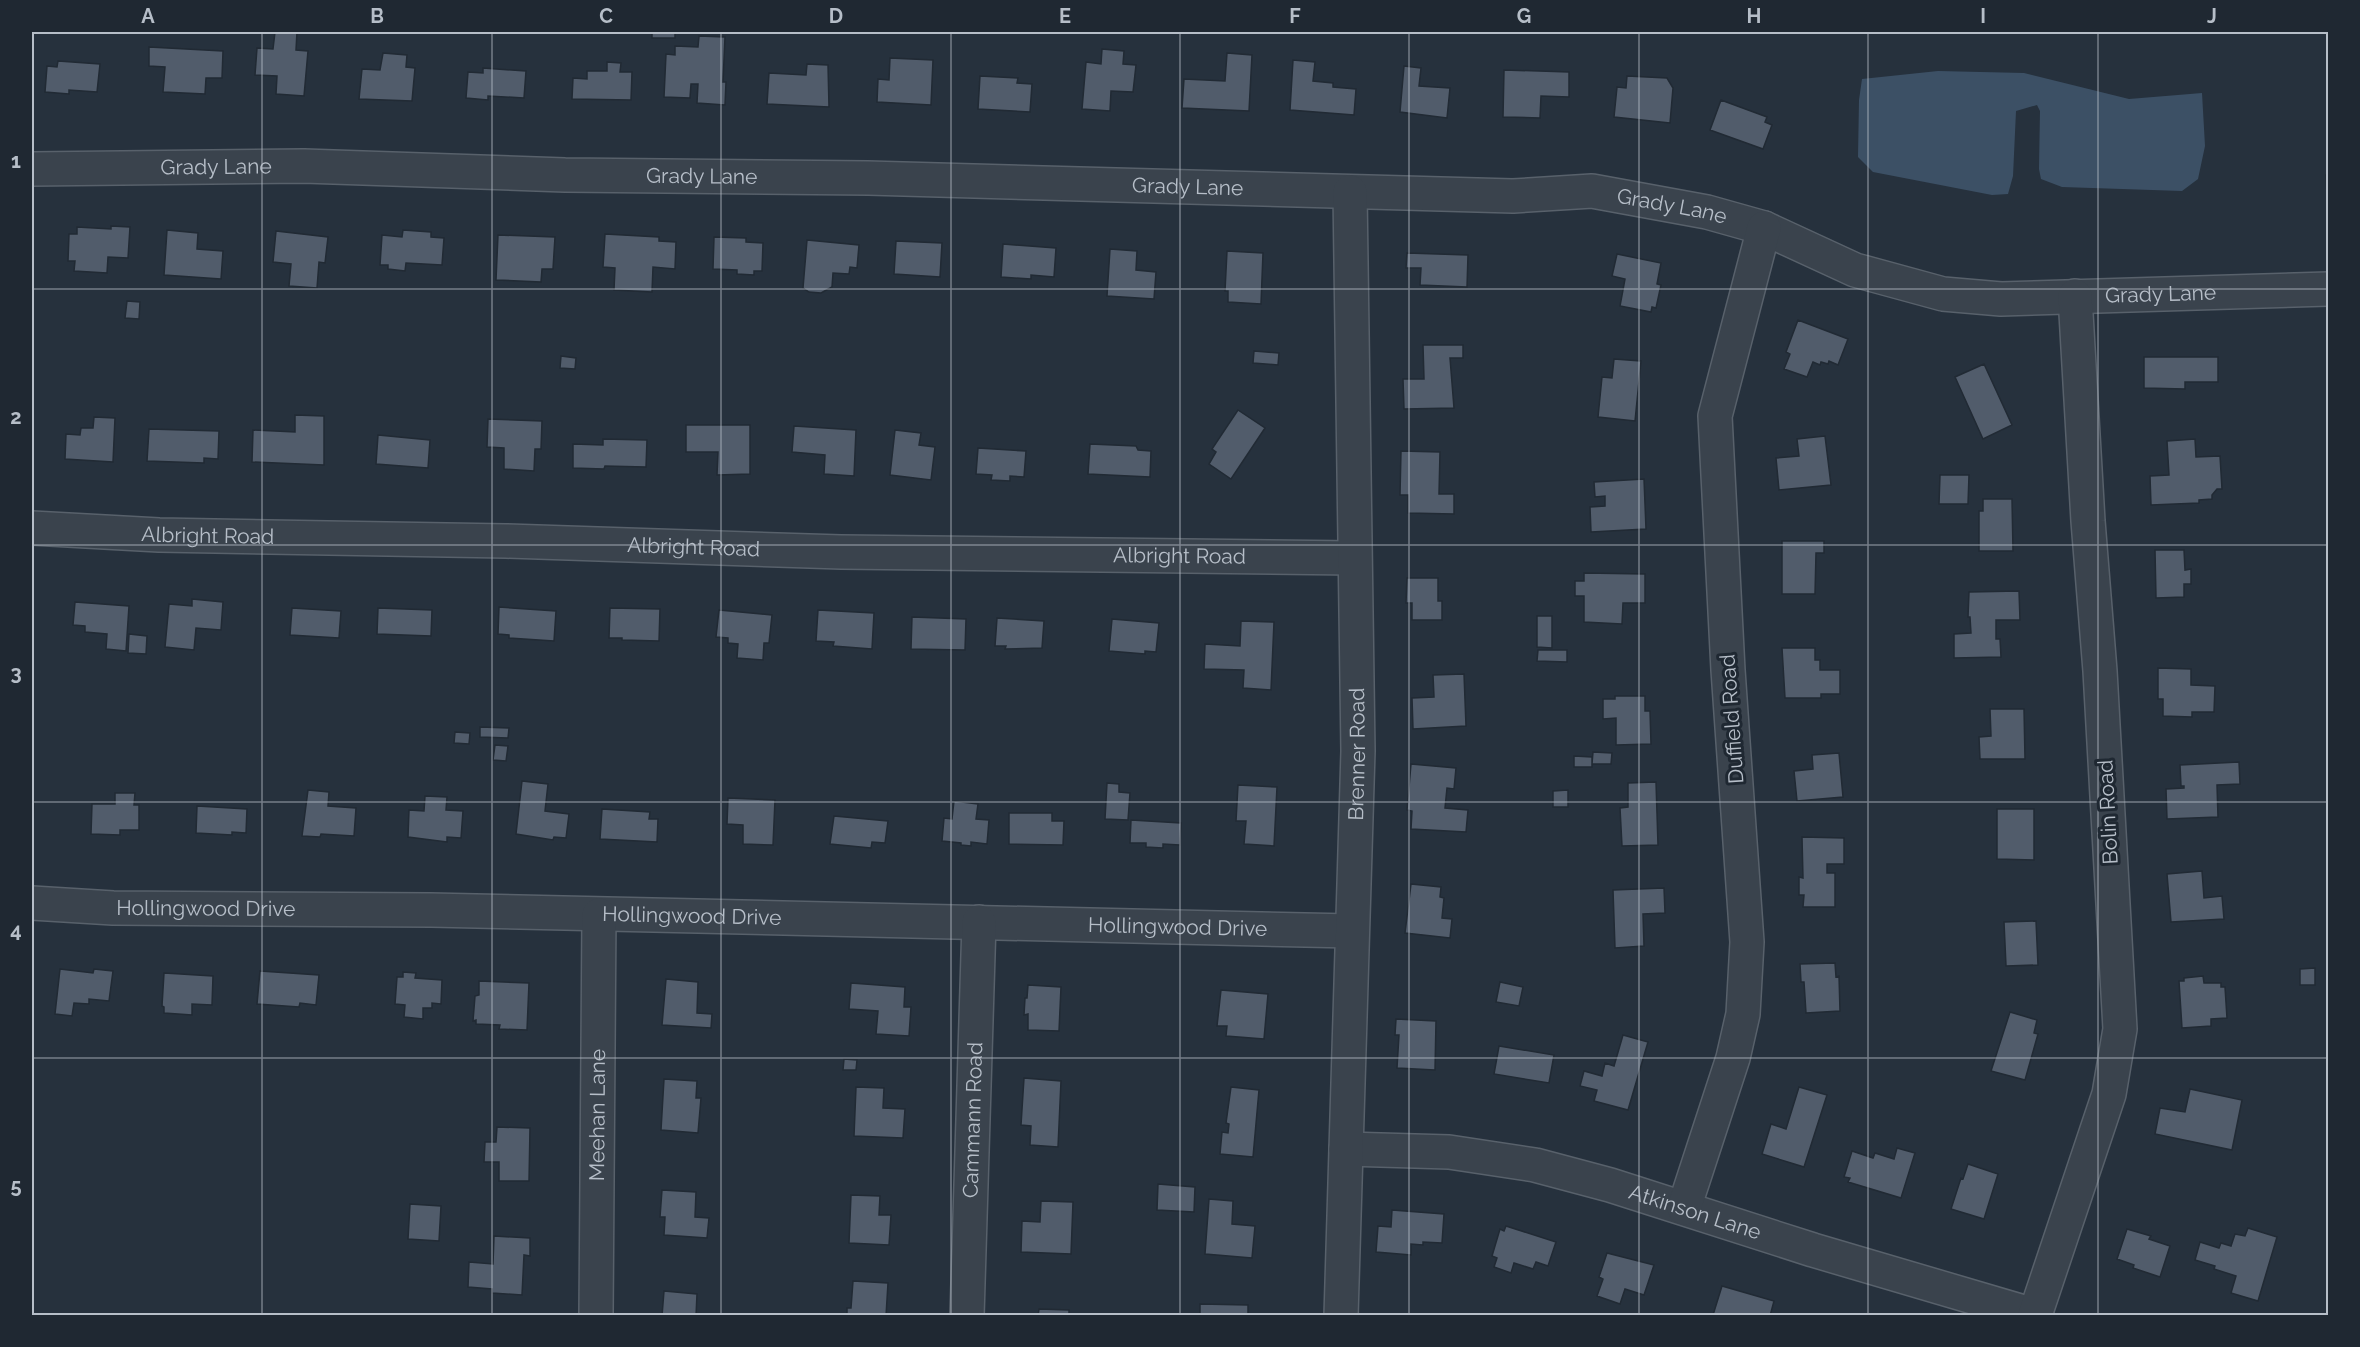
<svg xmlns="http://www.w3.org/2000/svg" width="2360" height="1347" viewBox="0 0 2360 1347" font-family="Raleway,sans-serif">
  <rect width="100%" height="100%" fill="#26313d"/>
  <!-- water -->
  <path fill="#3c5065" d="M 1938,71 L 2024,73 L 2129,99 L 2202,93 L 2205,146 L 2198,179 L 2182,191 L 2062,187 L 2041,179 L 2039,169 L 2040,111 L 2037,105 L 2016,111 L 2013,176 L 2008,194 L 1992,195 L 1873,172 L 1858,157 L 1859,100 L 1862,79 Z"/>
  <!-- building -->
  <path fill="#515c6b" stroke="#212a34" stroke-width="1.5" d="M 275,32 L 297,32 L 296,50 L 308,51 L 304,96 L 276,94 L 277,76 L 255,75 L 257,48 L 273,49 Z
    M 652,32 L 675,32 L 675,38 L 652,38 Z
    M 699,36 L 725,37 L 723,82 L 726,82 L 725,105 L 697,103 L 698,84 L 691,84 L 690,98 L 664,97 L 666,54 L 675,55 L 675,46 L 698,47 Z
    M 149,47 L 223,51 L 222,78 L 206,78 L 205,94 L 163,92 L 165,67 L 149,66 Z
    M 1102,49 L 1124,51 L 1123,64 L 1136,65 L 1133,92 L 1111,91 L 1110,111 L 1082,109 L 1086,62 L 1101,64 Z
    M 383,53 L 407,55 L 406,67 L 415,68 L 412,101 L 359,99 L 362,69 L 380,70 Z
    M 1227,53 L 1252,55 L 1249,111 L 1182,108 L 1184,79 L 1225,81 Z
    M 890,58 L 933,60 L 931,105 L 877,102 L 878,79 L 889,80 Z
    M 1293,60 L 1315,62 L 1313,81 L 1333,83 L 1333,87 L 1356,89 L 1354,115 L 1290,110 Z
    M 58,61 L 100,64 L 97,92 L 69,90 L 69,94 L 45,92 L 47,66 L 57,67 Z
    M 607,62 L 621,63 L 620,72 L 632,72 L 631,100 L 572,99 L 573,78 L 587,79 L 587,71 L 607,71 Z
    M 807,64 L 828,65 L 829,107 L 767,104 L 769,73 L 806,75 Z
    M 1404,66 L 1421,68 L 1419,86 L 1450,88 L 1447,118 L 1400,112 Z
    M 483,68 L 526,71 L 524,98 L 488,96 L 488,100 L 466,98 L 468,72 L 483,73 Z
    M 1504,70 L 1569,72 L 1569,97 L 1541,96 L 1540,118 L 1503,117 Z
    M 980,76 L 1018,78 L 1017,83 L 1032,84 L 1030,112 L 978,109 Z
    M 1627,76 L 1667,78 L 1673,88 L 1670,123 L 1614,117 L 1617,87 L 1626,88 Z
    M 1721,100 L 1767,117 L 1765,122 L 1772,125 L 1763,149 L 1710,130 Z
    M 2326,175 L 2328,175 L 2328,213 Z
    M 111,226 L 130,227 L 128,258 L 108,257 L 107,273 L 74,271 L 75,261 L 68,261 L 69,234 L 77,234 L 77,227 L 111,229 Z
    M 167,230 L 198,233 L 197,249 L 223,251 L 221,279 L 164,275 Z
    M 403,230 L 431,232 L 431,237 L 444,238 L 442,265 L 406,263 L 405,271 L 388,269 L 388,265 L 380,265 L 382,235 L 402,237 Z
    M 276,231 L 328,237 L 325,263 L 319,262 L 317,288 L 289,286 L 291,264 L 273,262 Z
    M 605,234 L 659,237 L 659,241 L 676,242 L 675,269 L 653,267 L 652,292 L 614,290 L 615,268 L 603,267 Z
    M 498,235 L 555,237 L 553,269 L 542,269 L 541,282 L 496,280 Z
    M 714,237 L 746,238 L 746,242 L 763,243 L 762,271 L 754,271 L 754,275 L 737,274 L 737,270 L 713,269 Z
    M 807,240 L 859,245 L 857,268 L 850,267 L 849,274 L 833,273 L 832,287 L 821,293 L 809,292 L 803,288 Z
    M 896,241 L 942,243 L 940,277 L 894,274 Z
    M 1003,244 L 1056,248 L 1054,277 L 1031,275 L 1031,279 L 1001,277 Z
    M 1110,249 L 1137,251 L 1136,270 L 1156,272 L 1154,299 L 1107,296 Z
    M 1227,251 L 1263,253 L 1261,304 L 1228,302 L 1228,291 L 1225,291 Z
    M 1407,253 L 1468,255 L 1467,287 L 1420,285 L 1421,268 L 1406,268 Z
    M 1617,254 L 1661,263 L 1657,284 L 1661,285 L 1656,308 L 1652,307 L 1651,312 L 1620,306 L 1625,279 L 1612,276 Z
    M 127,301 L 140,302 L 139,319 L 125,318 Z
    M 1798,320 L 1848,339 L 1838,365 L 1829,361 L 1828,364 L 1821,362 L 1820,365 L 1813,362 L 1807,377 L 1784,369 L 1790,354 L 1786,352 Z
    M 1423,345 L 1463,345 L 1463,358 L 1450,358 L 1454,408 L 1404,409 L 1403,379 L 1424,379 Z
    M 1254,351 L 1279,353 L 1278,365 L 1253,363 Z
    M 561,356 L 576,358 L 575,369 L 560,368 Z
    M 2144,357 L 2218,357 L 2218,382 L 2185,382 L 2185,389 L 2144,388 Z
    M 1614,359 L 1641,361 L 1635,421 L 1598,417 L 1602,377 L 1612,378 Z
    M 1984,364 L 2012,425 L 1983,439 L 1955,377 Z
    M 1238,410 L 1265,428 L 1231,479 L 1209,464 L 1216,452 L 1212,449 Z
    M 295,415 L 324,416 L 324,465 L 252,462 L 253,430 L 295,432 Z
    M 94,417 L 115,418 L 113,462 L 65,459 L 66,434 L 80,435 L 81,428 L 93,428 Z
    M 488,419 L 542,421 L 541,449 L 535,449 L 534,471 L 504,469 L 504,448 L 487,447 Z
    M 686,425 L 750,425 L 750,474 L 717,475 L 718,452 L 686,452 Z
    M 794,426 L 856,430 L 854,476 L 824,474 L 825,455 L 792,452 Z
    M 149,429 L 219,431 L 218,459 L 204,458 L 204,463 L 147,461 Z
    M 895,430 L 921,433 L 919,445 L 935,447 L 931,480 L 890,475 Z
    M 378,435 L 430,440 L 428,468 L 376,464 Z
    M 1825,436 L 1831,485 L 1779,490 L 1776,458 L 1799,456 L 1797,439 Z
    M 603,439 L 647,440 L 646,467 L 605,466 L 604,469 L 573,468 L 573,444 L 603,445 Z
    M 2195,439 L 2196,457 L 2220,456 L 2222,489 L 2217,489 L 2212,495 L 2212,499 L 2199,500 L 2199,503 L 2151,505 L 2150,476 L 2169,475 L 2167,441 Z
    M 1090,444 L 1136,446 L 1138,450 L 1151,451 L 1150,477 L 1088,474 Z
    M 978,448 L 1026,451 L 1024,477 L 1010,476 L 1010,481 L 991,480 L 992,475 L 976,474 Z
    M 1401,451 L 1440,452 L 1439,494 L 1454,494 L 1454,514 L 1408,513 L 1408,495 L 1400,495 Z
    M 1940,475 L 1969,475 L 1968,504 L 1939,504 Z
    M 1644,479 L 1646,529 L 1591,532 L 1590,507 L 1605,506 L 1605,496 L 1595,497 L 1594,482 Z
    M 1983,499 L 2012,499 L 2013,551 L 1979,551 L 1979,511 L 1983,511 Z
    M 1782,541 L 1824,541 L 1824,553 L 1816,553 L 1815,594 L 1782,594 Z
    M 2155,550 L 2184,550 L 2185,570 L 2191,569 L 2191,584 L 2184,584 L 2184,597 L 2156,598 Z
    M 1584,573 L 1645,574 L 1645,603 L 1623,603 L 1622,624 L 1584,622 L 1584,596 L 1575,596 L 1575,581 L 1584,581 Z
    M 1407,578 L 1438,578 L 1438,601 L 1442,601 L 1442,620 L 1412,620 L 1412,603 L 1406,603 Z
    M 2019,591 L 2020,620 L 1996,620 L 1996,639 L 2000,639 L 2001,657 L 1954,658 L 1954,634 L 1971,633 L 1970,617 L 1968,617 L 1969,592 Z
    M 192,599 L 223,602 L 221,630 L 196,628 L 194,650 L 165,647 L 169,604 L 192,606 Z
    M 75,602 L 129,606 L 126,651 L 106,649 L 107,634 L 85,632 L 85,626 L 73,625 Z
    M 499,607 L 556,611 L 554,641 L 509,638 L 509,635 L 498,634 Z
    M 292,608 L 341,611 L 339,638 L 290,635 Z
    M 378,608 L 432,610 L 431,636 L 377,634 Z
    M 610,608 L 660,609 L 659,641 L 622,640 L 622,638 L 609,638 Z
    M 719,610 L 772,615 L 769,643 L 764,643 L 763,660 L 737,658 L 738,644 L 728,643 L 728,638 L 716,637 Z
    M 818,610 L 874,613 L 872,649 L 833,646 L 834,642 L 816,641 Z
    M 1537,616 L 1552,616 L 1552,648 L 1537,647 Z
    M 912,617 L 966,619 L 965,650 L 911,649 Z
    M 997,618 L 1044,621 L 1042,648 L 1005,649 L 1006,646 L 995,646 Z
    M 1112,619 L 1159,623 L 1156,652 L 1145,651 L 1145,654 L 1109,651 Z
    M 1241,621 L 1274,622 L 1271,690 L 1243,688 L 1244,670 L 1204,669 L 1205,644 L 1240,646 Z
    M 129,634 L 147,636 L 146,654 L 128,653 Z
    M 1782,648 L 1815,648 L 1815,660 L 1820,660 L 1820,670 L 1840,670 L 1840,694 L 1821,694 L 1821,698 L 1785,698 Z
    M 1538,650 L 1567,650 L 1567,662 L 1537,661 Z
    M 2158,668 L 2191,669 L 2191,685 L 2215,686 L 2214,712 L 2192,712 L 2192,717 L 2163,716 L 2163,699 L 2158,699 Z
    M 1464,674 L 1466,726 L 1413,729 L 1412,698 L 1434,697 L 1433,675 Z
    M 1615,696 L 1645,696 L 1645,711 L 1650,711 L 1651,744 L 1616,745 L 1616,718 L 1603,719 L 1603,699 L 1615,699 Z
    M 1990,709 L 2024,709 L 2025,759 L 1980,759 L 1979,737 L 1991,736 Z
    M 480,727 L 509,728 L 508,738 L 480,737 Z
    M 455,732 L 470,733 L 469,744 L 454,743 Z
    M 495,745 L 508,746 L 506,761 L 493,760 Z
    M 1593,752 L 1612,753 L 1611,764 L 1592,764 Z
    M 1839,753 L 1843,797 L 1797,801 L 1794,771 L 1813,769 L 1812,755 Z
    M 1574,756 L 1592,757 L 1592,767 L 1574,767 Z
    M 2239,762 L 2240,784 L 2217,785 L 2218,817 L 2167,819 L 2166,789 L 2184,788 L 2184,786 L 2181,786 L 2180,765 Z
    M 1411,764 L 1456,768 L 1454,789 L 1447,788 L 1445,808 L 1468,810 L 1466,832 L 1411,829 L 1412,811 L 1407,810 Z
    M 522,781 L 548,784 L 545,811 L 569,814 L 566,838 L 554,837 L 553,840 L 516,834 Z
    M 1656,782 L 1658,845 L 1622,846 L 1620,808 L 1628,807 L 1628,783 Z
    M 1107,783 L 1119,784 L 1119,792 L 1130,793 L 1128,820 L 1105,819 Z
    M 1238,785 L 1277,787 L 1274,846 L 1244,844 L 1246,821 L 1236,821 Z
    M 308,790 L 329,792 L 328,806 L 356,808 L 354,836 L 321,834 L 320,837 L 302,836 Z
    M 1568,790 L 1568,807 L 1553,807 L 1553,791 Z
    M 115,793 L 135,793 L 134,805 L 139,805 L 139,830 L 120,830 L 120,835 L 91,834 L 92,804 L 115,804 Z
    M 425,796 L 447,797 L 446,810 L 463,811 L 461,838 L 447,837 L 447,842 L 408,837 L 409,810 L 424,811 Z
    M 728,798 L 775,800 L 773,845 L 743,844 L 743,825 L 727,824 Z
    M 32,801 L 34,801 L 33,827 L 32,827 Z
    M 954,801 L 978,804 L 976,819 L 989,820 L 987,844 L 971,842 L 971,846 L 961,845 L 961,843 L 942,841 L 944,818 L 952,819 Z
    M 197,806 L 247,809 L 246,833 L 232,832 L 232,835 L 196,833 Z
    M 602,809 L 650,812 L 649,819 L 658,819 L 657,842 L 600,839 Z
    M 1997,809 L 2034,809 L 2034,860 L 1997,859 Z
    M 1009,813 L 1052,813 L 1052,821 L 1064,821 L 1063,845 L 1009,844 Z
    M 834,816 L 888,821 L 885,843 L 872,842 L 871,848 L 830,844 Z
    M 1131,820 L 1181,823 L 1180,845 L 1163,844 L 1163,848 L 1146,847 L 1146,843 L 1130,843 Z
    M 1802,837 L 1844,838 L 1844,864 L 1827,864 L 1827,873 L 1835,873 L 1835,907 L 1803,907 L 1804,895 L 1799,895 L 1799,877 L 1803,878 Z
    M 2202,871 L 2204,898 L 2222,896 L 2224,919 L 2171,922 L 2167,874 Z
    M 1411,884 L 1441,887 L 1440,897 L 1444,898 L 1442,918 L 1452,919 L 1450,938 L 1405,933 Z
    M 1664,888 L 1665,913 L 1643,914 L 1644,946 L 1615,948 L 1613,890 Z
    M 2036,921 L 2038,965 L 2006,966 L 2004,922 Z
    M 1835,963 L 1836,977 L 1839,976 L 1840,1011 L 1806,1013 L 1804,982 L 1801,982 L 1800,964 Z
    M 2315,968 L 2315,985 L 2300,985 L 2300,969 Z
    M 60,969 L 93,973 L 94,969 L 113,971 L 109,1001 L 89,999 L 89,1004 L 74,1003 L 72,1016 L 55,1014 Z
    M 260,971 L 319,975 L 316,1005 L 300,1003 L 299,1007 L 257,1004 Z
    M 403,972 L 416,973 L 415,978 L 442,980 L 441,1004 L 432,1003 L 432,1008 L 423,1008 L 423,1019 L 404,1017 L 405,1005 L 395,1004 L 397,977 L 403,977 Z
    M 164,973 L 213,976 L 212,1005 L 192,1004 L 192,1015 L 164,1013 L 164,1007 L 162,1006 Z
    M 2203,976 L 2204,983 L 2221,983 L 2221,987 L 2225,987 L 2227,1018 L 2211,1019 L 2211,1026 L 2182,1028 L 2179,981 L 2184,981 L 2184,978 Z
    M 666,979 L 698,982 L 697,1013 L 712,1014 L 711,1028 L 662,1025 Z
    M 479,981 L 529,983 L 527,1030 L 499,1029 L 500,1025 L 476,1024 L 476,1020 L 473,1021 L 475,996 L 479,995 Z
    M 1500,982 L 1523,987 L 1519,1006 L 1496,1002 Z
    M 851,983 L 905,987 L 904,1007 L 911,1007 L 909,1036 L 876,1034 L 878,1011 L 849,1009 Z
    M 1028,985 L 1061,987 L 1059,1031 L 1028,1030 L 1028,1014 L 1024,1015 L 1025,998 L 1027,998 Z
    M 1221,990 L 1268,994 L 1264,1039 L 1226,1036 L 1227,1026 L 1217,1026 Z
    M 2010,1012 L 2037,1020 L 2034,1033 L 2038,1034 L 2025,1080 L 1991,1071 Z
    M 1396,1019 L 1436,1021 L 1435,1070 L 1397,1068 L 1399,1035 L 1395,1035 Z
    M 1623,1035 L 1648,1042 L 1628,1110 L 1594,1101 L 1597,1090 L 1580,1086 L 1584,1071 L 1602,1076 L 1605,1063 L 1614,1066 Z
    M 1499,1046 L 1554,1055 L 1549,1083 L 1494,1074 Z
    M 844,1059 L 857,1060 L 856,1070 L 843,1070 Z
    M 1024,1078 L 1061,1081 L 1058,1147 L 1030,1145 L 1031,1126 L 1021,1125 Z
    M 664,1079 L 697,1081 L 696,1098 L 701,1098 L 698,1133 L 661,1130 Z
    M 856,1087 L 884,1088 L 883,1108 L 905,1109 L 903,1138 L 854,1136 Z
    M 1231,1087 L 1259,1090 L 1253,1157 L 1220,1154 L 1222,1132 L 1228,1133 L 1229,1124 L 1226,1123 Z
    M 1799,1087 L 1827,1095 L 1804,1167 L 1762,1154 L 1771,1124 L 1786,1129 Z
    M 2190,1089 L 2242,1100 L 2232,1150 L 2155,1134 L 2160,1108 L 2185,1112 Z
    M 497,1127 L 530,1128 L 529,1181 L 499,1181 L 499,1162 L 484,1162 L 485,1142 L 496,1142 Z
    M 1897,1148 L 1915,1153 L 1901,1198 L 1848,1182 L 1850,1178 L 1844,1177 L 1852,1151 L 1873,1158 L 1875,1153 L 1894,1159 Z
    M 1968,1164 L 1998,1174 L 1984,1219 L 1951,1209 L 1961,1178 L 1963,1179 Z
    M 1158,1184 L 1195,1187 L 1194,1212 L 1157,1210 Z
    M 662,1190 L 696,1192 L 695,1217 L 709,1218 L 707,1238 L 664,1235 L 665,1217 L 660,1217 Z
    M 851,1195 L 880,1196 L 879,1215 L 891,1215 L 889,1245 L 849,1243 Z
    M 1209,1199 L 1233,1201 L 1232,1224 L 1255,1226 L 1252,1258 L 1205,1254 Z
    M 1041,1201 L 1073,1202 L 1071,1254 L 1021,1252 L 1022,1221 L 1040,1222 Z
    M 410,1204 L 441,1206 L 439,1241 L 408,1239 Z
    M 1392,1210 L 1444,1214 L 1442,1243 L 1423,1242 L 1423,1245 L 1411,1244 L 1411,1255 L 1376,1252 L 1378,1226 L 1391,1227 Z
    M 1506,1226 L 1556,1242 L 1548,1266 L 1536,1262 L 1533,1269 L 1514,1263 L 1511,1273 L 1494,1267 L 1497,1258 L 1492,1256 L 1500,1229 L 1504,1231 Z
    M 2248,1228 L 2277,1237 L 2258,1301 L 2231,1293 L 2236,1276 L 2214,1269 L 2215,1266 L 2195,1260 L 2200,1242 L 2219,1248 L 2221,1243 L 2231,1246 L 2235,1234 L 2245,1236 Z
    M 2127,1229 L 2151,1236 L 2149,1239 L 2170,1246 L 2160,1277 L 2133,1268 L 2134,1265 L 2117,1259 Z
    M 494,1236 L 530,1238 L 530,1256 L 524,1255 L 522,1295 L 492,1293 L 492,1289 L 468,1287 L 469,1262 L 493,1264 Z
    M 1607,1253 L 1654,1265 L 1644,1295 L 1625,1289 L 1620,1304 L 1597,1296 L 1603,1279 L 1599,1277 Z
    M 853,1281 L 888,1283 L 886,1316 L 847,1316 L 847,1308 L 851,1308 Z
    M 1722,1286 L 1774,1301 L 1770,1316 L 1713,1315 Z
    M 664,1291 L 697,1294 L 696,1316 L 662,1316 Z
    M 1200,1304 L 1248,1305 L 1248,1316 L 1200,1316 Z
    M 1039,1309 L 1069,1310 L 1069,1316 L 1038,1316 Z"/>
  <g fill="none" stroke-linecap="round" stroke-linejoin="round">
    <!-- minor casing -->
    <g stroke="#58616b" stroke-width="36">
      <g id="minor">
        <path id="s1" d="M 32,169 L 304,166 L 565,175 L 868,178 L 1513,196 L 1592,191 L 1707,212 L 1764,228 L 1855,270 L 1943,294 L 2001,299 L 2328,289"/>
        <path id="s2" d="M 32,528 L 159,535 L 506,541 L 841,552 L 1354,558"/>
        <path id="s3" d="M 32,903 L 113,908 L 431,910 L 1352,931"/>
        <path id="s4" d="M 1346,1149 L 1449,1152 L 1535,1165 L 1610,1185 L 1813,1250 L 2037,1316"/>
        <path d="M 1684,1208 L 1733,1058 L 1743,1014 L 1747,942 L 1728,670 L 1715,416 L 1764,228"/>
        <path d="M 2035,1315 L 2109,1094 L 2120,1029 L 2100,671 L 2088,521 L 2075,296"/>
        <path id="s5" d="M 596,1316 L 599,915"/>
        <path id="s6" d="M 967,1316 L 979,922"/>
        <path id="s7" d="M 1341,1316 L 1358,751 L 1350,192"/>
      </g>
    </g>
    <!-- minor -->
    <use href="#minor" stroke="#3a434d" stroke-width="33"/>
  </g>
  <!-- grid -->
  <path fill="none" stroke="#b6bec8" stroke-width="1.5" stroke-opacity="0.55" d="M 262,32 L 262,1316M 492,32 L 492,1316M 721,32 L 721,1316M 951,32 L 951,1316M 1180,32 L 1180,1316M 1409,32 L 1409,1316M 1639,32 L 1639,1316M 1868,32 L 1868,1316M 2098,32 L 2098,1316M 32,289 L 2328,289M 32,545 L 2328,545M 32,802 L 2328,802M 32,1058 L 2328,1058"/>
  <g text-anchor="middle" stroke-width="6" stroke-linejoin="round" paint-order="stroke">
    <!-- street labels -->
    <g font-size="21" fill="#b6bec8" stroke="#1f2832">
      <text dy="7" stroke="none"><textPath href="#s1" startOffset="184">Grady Lane</textPath></text>
      <text dy="7" stroke="none"><textPath href="#s1" startOffset="670">Grady Lane</textPath></text>
      <text dy="7" stroke="none"><textPath href="#s1" startOffset="1156">Grady Lane</textPath></text>
      <text dy="7" stroke="none"><textPath href="#s1" startOffset="1642">Grady Lane</textPath></text>
      <text dy="7" stroke="none"><textPath href="#s1" startOffset="2146">Grady Lane</textPath></text>
      <text dy="7" stroke="none"><textPath href="#s2" startOffset="176">Albright Road</textPath></text>
      <text dy="7" stroke="none"><textPath href="#s2" startOffset="662">Albright Road</textPath></text>
      <text dy="7" stroke="none"><textPath href="#s2" startOffset="1148">Albright Road</textPath></text>
      <text transform="translate(1732 719) rotate(-94)" y="7">Duffield Road</text>
      <text dy="7" stroke="none"><textPath href="#s7" startOffset="562">Brenner Road</textPath></text>
      <text transform="translate(2108 812) rotate(-93)" y="7">Bolin Road</text>
      <text dy="7" stroke="none"><textPath href="#s3" startOffset="174">Hollingwood Drive</textPath></text>
      <text dy="7" stroke="none"><textPath href="#s3" startOffset="660">Hollingwood Drive</textPath></text>
      <text dy="7" stroke="none"><textPath href="#s3" startOffset="1146">Hollingwood Drive</textPath></text>
      <text dy="7" stroke="none"><textPath href="#s5" startOffset="201">Meehan Lane</textPath></text>
      <text dy="7" stroke="none"><textPath href="#s6" startOffset="196">Cammann Road</textPath></text>
      <text dy="7" stroke="none"><textPath href="#s4" startOffset="357">Atkinson Lane</textPath></text>
    </g>
  </g>
  <!-- border -->
  <rect width="2360" height="1347" fill="none" stroke="#1f2832" stroke-width="66"/>
  <rect x="33" y="33" width="2294" height="1281" fill="none" stroke="#b6bec8" stroke-width="2"/>
  <g font-size="20" text-anchor="middle" font-weight="bold" fill="#b6bec8">
    <text x="148" y="23">A</text>
    <text x="377" y="23">B</text>
    <text x="606" y="23">C</text>
    <text x="836" y="23">D</text>
    <text x="1065" y="23">E</text>
    <text x="1295" y="23">F</text>
    <text x="1524" y="23">G</text>
    <text x="1754" y="23">H</text>
    <text x="1983" y="23">I</text>
    <text x="2212" y="23">J</text>
    <text x="16" y="168">1</text>
    <text x="16" y="424">2</text>
    <text x="16" y="680">3</text>
    <text x="16" y="937">4</text>
    <text x="16" y="1193">5</text>
  </g>
</svg>
